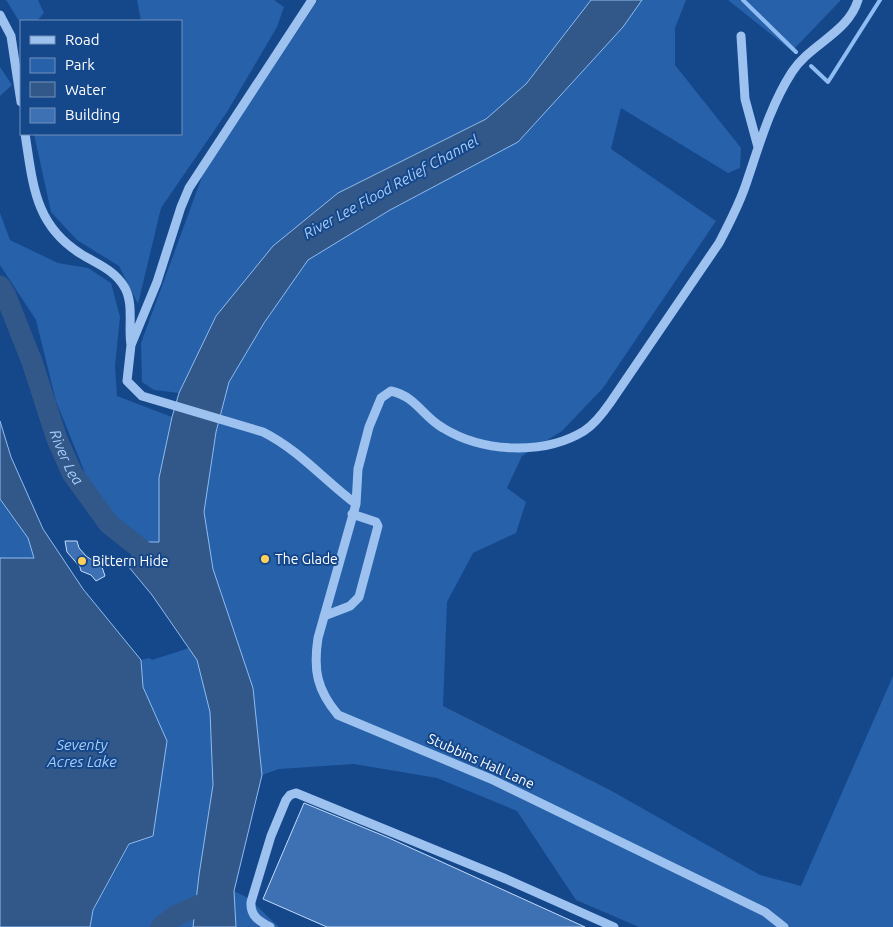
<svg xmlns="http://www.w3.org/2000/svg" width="893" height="927" viewBox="0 0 893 927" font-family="Ubuntu,sans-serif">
  <rect width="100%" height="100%" fill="#15478b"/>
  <!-- green -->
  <path fill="#2761a9" d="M 6,0 L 38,0 L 44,13 L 37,21 L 21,21 L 21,24 Z
    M 137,0 L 274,0 L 284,7 L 277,27 L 227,112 L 161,208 L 138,304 L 119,266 L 77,240 L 51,212 L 34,134 L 181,134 L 181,21 L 141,21 Z
    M 318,0 L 591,0 L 526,84 L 486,119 L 420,152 L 216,316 L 179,393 L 154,390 L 142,382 L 141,343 L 203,174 Z
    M 642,0 L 686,0 L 675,28 L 675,65 L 741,148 L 740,168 L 728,173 L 621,108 L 611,149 L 716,221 L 603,388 L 562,431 L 522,456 L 507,488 L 526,502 L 516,533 L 473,553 L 447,602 L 443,706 L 610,790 L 760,875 L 801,886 L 893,676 L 893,927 L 639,927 L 576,900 L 517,811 L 437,778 L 354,764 L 279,769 L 262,775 L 253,688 L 213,569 L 204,512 L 216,432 L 229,382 L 264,323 L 308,260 L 390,210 L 518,142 L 623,27 Z
    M 728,0 L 841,0 L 792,51 Z
    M 0,67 L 12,85 L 0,96 Z
    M 0,213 L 10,240 L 58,263 L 88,268 L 111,283 L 120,317 L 115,366 L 117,396 L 172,417 L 159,478 L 159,543 L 139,542 L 91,488 L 56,401 L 36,320 L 0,265 Z
    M 0,499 L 28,538 L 35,558 L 0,558 Z
    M 189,648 L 198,660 L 210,712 L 213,785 L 199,875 L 193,927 L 90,927 L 93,911 L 130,844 L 153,836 L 167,741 L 143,687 L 141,660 L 150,658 L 152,660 Z
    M 234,891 L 248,898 L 279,927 L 236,927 Z"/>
  <!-- water -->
  <path fill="#32588a" stroke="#8fbcf2" d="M 591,0 L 642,0 L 623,27 L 518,142 L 390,210 L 308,260 L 264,323 L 229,382 L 216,432 L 204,512 L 213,569 L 253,688 L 262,775 L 234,891 L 236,927 L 193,927 L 199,875 L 213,785 L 210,712 L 197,660 L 152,595 L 128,566 L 139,542 L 159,542 L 159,478 L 172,417 L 179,393 L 216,316 L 273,246 L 338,193 L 486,119 L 526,84 Z
    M 0,421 L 11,457 L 43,529 L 83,589 L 141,660 L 143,687 L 167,741 L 153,836 L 129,844 L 93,910 L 90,927 L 0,927 L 0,558 L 34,558 L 28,538 L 0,499 Z"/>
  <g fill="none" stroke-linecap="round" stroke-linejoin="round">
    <!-- stream -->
    <path stroke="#8fbcf2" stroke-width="4" d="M 743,0 L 796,52
      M 811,66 L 828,82 L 880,0"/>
    <!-- river -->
    <g stroke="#32588a" stroke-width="21">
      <path id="s1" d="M 0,286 L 6,296 L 32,362 L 57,439 L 72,473 L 109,524 L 160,564"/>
      <path d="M 161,927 L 175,916 L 214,899"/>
    </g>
  </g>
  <!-- building -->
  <path fill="#3d71b4" stroke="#c3dcfb" d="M 65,541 L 77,541 L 79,548 L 86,556 L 102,567 L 105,576 L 96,581 L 91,575 L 81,571 L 80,567 L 67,552 Z
    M 304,803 L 389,838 L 585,927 L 327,927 L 263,899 Z"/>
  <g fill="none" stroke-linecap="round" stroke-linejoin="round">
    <!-- minor -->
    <path stroke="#9dc2ef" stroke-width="9" d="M 312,0 L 189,188 L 181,207 L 157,282 L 131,345 L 127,381 L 142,396 L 263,432 C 299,450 324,480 356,504
      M 0,15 L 11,36 L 21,102
      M 741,36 L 745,99 L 758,147
      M 25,134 C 33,183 34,225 81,254 C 97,264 115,270 125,288 C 134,305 128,327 131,345
      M 324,616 L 350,606 L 359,597 L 378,526 L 376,522 L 352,514
      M 270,927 C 259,921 250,916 251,902 L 271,836 L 286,800 L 290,795 L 296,793 L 506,879 L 614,927
      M 784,927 L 765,912 L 491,779 L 338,715 C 317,690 313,670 318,638 L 356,504 L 358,469 L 369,427 L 381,398 L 391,391 C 417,397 422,416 443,428 C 482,452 543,456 584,431 C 595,424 603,413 610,403 L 719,243 C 729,224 739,205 746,184 C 759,146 770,106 792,72 C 810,44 848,33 858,0"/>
  </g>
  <!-- markers -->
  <g fill="#ffd15b" stroke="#15478b" stroke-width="2">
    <circle cx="265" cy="559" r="5"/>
    <circle cx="82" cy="561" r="5"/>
  </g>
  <g text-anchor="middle" stroke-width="4" stroke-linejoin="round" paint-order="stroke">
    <!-- poi labels -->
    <g font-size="14" fill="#fff" stroke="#15478b" text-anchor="start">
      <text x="275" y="564">The Glade</text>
      <text x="92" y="566">Bittern Hide</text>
    </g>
    <!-- street labels -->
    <g font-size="14" fill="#fff" stroke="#15478b">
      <text transform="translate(481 761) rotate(24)" y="5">Stubbins Hall Lane</text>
    </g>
    <!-- water labels -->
    <g font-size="15" font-style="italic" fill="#a9ccf7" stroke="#15478b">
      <text transform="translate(391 187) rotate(-29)" y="5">River Lee Flood Relief Channel</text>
      <text dy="5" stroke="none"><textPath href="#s1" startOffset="184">River Lea</textPath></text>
      <text x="82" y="750">Seventy<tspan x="82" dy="17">Acres Lake</tspan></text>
    </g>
  </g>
  <!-- legend -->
  <rect x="20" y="20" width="162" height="115" fill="#15478b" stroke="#7391b9"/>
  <rect x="30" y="36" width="25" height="8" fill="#9dc2ef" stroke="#7391b9"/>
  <text x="65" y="45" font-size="15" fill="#ffffff">Road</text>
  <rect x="30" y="58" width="25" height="15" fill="#2761a9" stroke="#7391b9"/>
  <text x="65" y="70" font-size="15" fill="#ffffff">Park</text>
  <rect x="30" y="82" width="25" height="15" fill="#32588a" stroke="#7391b9"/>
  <text x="65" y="95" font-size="15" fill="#ffffff">Water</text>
  <rect x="30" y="108" width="25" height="15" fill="#3d71b4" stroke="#7391b9"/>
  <text x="65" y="120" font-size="15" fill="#ffffff">Building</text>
</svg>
